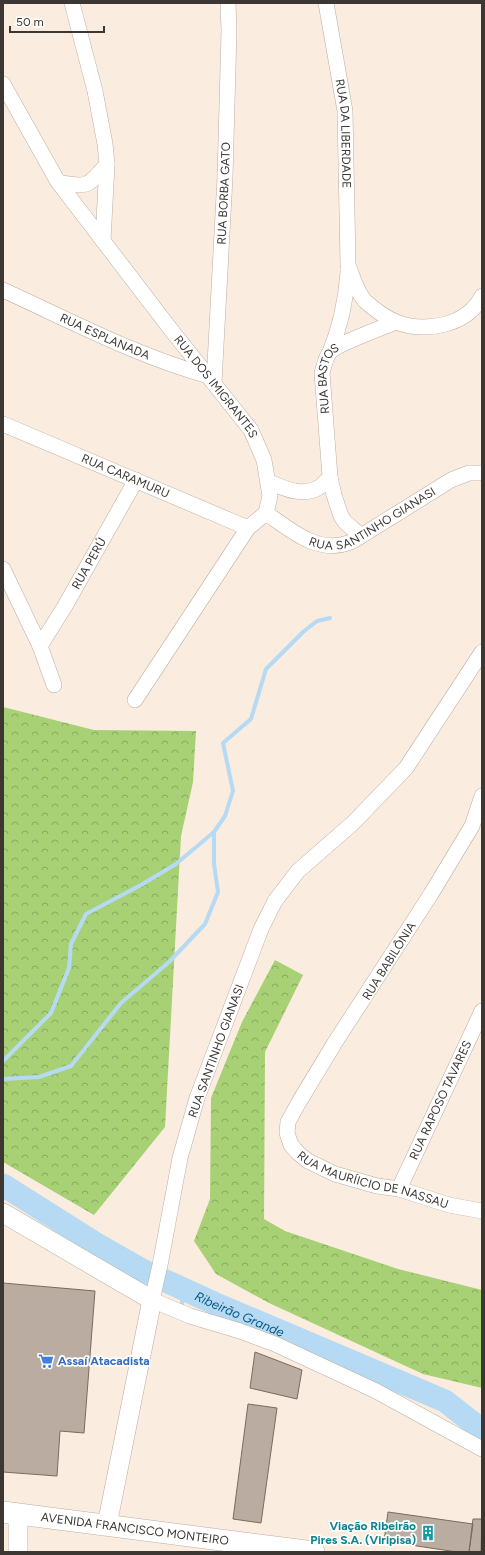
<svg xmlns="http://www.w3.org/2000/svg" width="485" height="1555" viewBox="0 0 485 1555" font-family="Figtree,sans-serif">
  <defs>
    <pattern id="forest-crowns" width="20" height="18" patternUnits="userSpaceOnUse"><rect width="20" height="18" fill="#a7d174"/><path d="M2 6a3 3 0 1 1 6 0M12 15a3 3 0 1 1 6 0" fill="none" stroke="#89aa60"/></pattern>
  </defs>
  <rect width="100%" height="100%" fill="#faecde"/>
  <!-- forest -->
  <path fill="url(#forest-crowns)" d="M 3,707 L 94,730 L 196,731 L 193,782 L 181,836 L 165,1127 L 94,1215 L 3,1162 Z
    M 275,960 L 303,975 L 265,1052 L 264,1219 L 285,1231 L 398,1269 L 482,1290 L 482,1388 L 423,1374 L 269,1303 L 216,1274 L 194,1241 L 210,1199 L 211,1098 L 242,1022 Z"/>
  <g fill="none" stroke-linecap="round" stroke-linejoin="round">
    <!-- stream -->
    <path stroke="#b6daf3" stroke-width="4" d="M 3,1061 L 51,1013 L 69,968 L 71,944 L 86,914 L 141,885 L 176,864 L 214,832
      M 3,1079 L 39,1077 L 71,1066 L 121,1003 L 169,962 L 205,924 L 218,892 L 214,864 L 214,832 L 225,816 L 233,791 L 223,743 L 251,719 L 266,669 L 303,632 L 317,621 L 330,618
      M 182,1305 L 183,1288"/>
    <!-- river -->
    <path stroke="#b6daf3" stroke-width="23" id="s1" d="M 3,1185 L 98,1245 L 144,1271 L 216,1304 L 445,1401 L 482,1430"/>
  </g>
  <!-- building -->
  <path fill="#baaca0" stroke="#786b60" d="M 3,1283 L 95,1291 L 84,1433 L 60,1431 L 57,1476 L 3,1472 Z
    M 255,1352 L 302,1370 L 297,1399 L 250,1388 Z
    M 248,1404 L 277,1408 L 261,1523 L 233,1519 Z
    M 388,1512 L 473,1524 L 469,1552 L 457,1552 L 384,1541 Z
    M 473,1519 L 482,1519 L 481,1552 L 469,1552 Z"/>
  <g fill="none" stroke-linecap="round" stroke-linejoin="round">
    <!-- minor casing -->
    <g stroke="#bbafa1" stroke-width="16">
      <g id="minor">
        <path d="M 72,3 L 95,91 L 105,144 L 107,164 L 103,241"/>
        <path id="s2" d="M 326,3 L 345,111 L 348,265 C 353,277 356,291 365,301 C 374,309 384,317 396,322 C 425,333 467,326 482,296"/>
        <path id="s3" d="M 3,84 L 58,182 L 172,331 L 251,430 L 264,460 L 270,496 L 266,513 L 248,528 L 135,700"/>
        <path d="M 58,182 C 87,188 88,187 107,164"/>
        <path id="s4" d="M 3,290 C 69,320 139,357 209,376"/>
        <path d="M 330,352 C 341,325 346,300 348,272"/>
        <path id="s5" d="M 214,383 L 225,177 L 229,31 L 228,3"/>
        <path id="s6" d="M 3,424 L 248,528"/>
        <path d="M 269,482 C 284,488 301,497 318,488 C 322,486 326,481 330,477"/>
        <path id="s7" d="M 266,513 C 289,529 317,554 348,543 C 352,542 357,538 361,536 L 451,480 L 469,473 L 482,473"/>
        <path id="s8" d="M 361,536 L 345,522 L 341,516 L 334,495 L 330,477 L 322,373 C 324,367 325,358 330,352 C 337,344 384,327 396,322"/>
        <path d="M 3,569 L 40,646 L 54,685"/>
        <path id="s9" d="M 40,646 L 65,606 L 136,480"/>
        <path d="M 482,652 L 406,768 L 353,823 L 298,871 L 275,901 L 261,929 L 197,1098 L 180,1158 L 160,1265 L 152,1300 L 190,1316 L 240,1331 L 275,1344 L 376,1391 L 482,1449"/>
        <path id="s10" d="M 482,796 L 472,826 L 431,894 L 334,1044 L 299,1102 L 288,1122 L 287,1133 L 291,1145 L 298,1153 L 308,1161 L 335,1174 L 377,1186 L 399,1189 L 449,1205 L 482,1211"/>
        <path id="s11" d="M 399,1189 L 482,1011"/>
      </g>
    </g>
    <!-- tertiary casing -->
    <g stroke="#bbafa1" stroke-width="20">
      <path id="tertiary" d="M 3,1213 L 152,1300 L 107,1525
        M 18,1514 L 18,1552"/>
    </g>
    <!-- secondary casing -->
    <g stroke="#bbafa1" stroke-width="22">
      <g id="secondary">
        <path id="s12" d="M 3,1512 L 314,1552"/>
      </g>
    </g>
    <!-- minor -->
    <use href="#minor" stroke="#fff" stroke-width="15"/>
    <!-- tertiary -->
    <use href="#tertiary" stroke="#fff" stroke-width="19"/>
    <!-- secondary -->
    <use href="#secondary" stroke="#fff" stroke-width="21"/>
  </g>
  <!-- icons -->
  <defs>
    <g id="supermarket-bare" transform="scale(1.2)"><path d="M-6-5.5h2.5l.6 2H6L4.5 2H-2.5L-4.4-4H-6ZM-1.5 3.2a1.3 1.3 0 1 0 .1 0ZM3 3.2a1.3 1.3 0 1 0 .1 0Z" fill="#3f7fe0" stroke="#fff" stroke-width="2.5" paint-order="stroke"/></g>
    <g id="building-bare" transform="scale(1.2)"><path d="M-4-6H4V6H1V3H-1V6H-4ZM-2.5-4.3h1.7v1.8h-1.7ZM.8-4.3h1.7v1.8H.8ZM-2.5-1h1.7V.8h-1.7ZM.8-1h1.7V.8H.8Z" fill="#0f9aa8" stroke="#fff" stroke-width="2.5" paint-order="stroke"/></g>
  </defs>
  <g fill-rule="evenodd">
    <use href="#supermarket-bare" x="46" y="1361"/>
    <use href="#building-bare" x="428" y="1533"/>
  </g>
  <g text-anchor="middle" stroke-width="3.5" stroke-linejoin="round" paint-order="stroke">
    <!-- street labels -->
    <g font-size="12" fill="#3c3732" stroke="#fff">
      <text dy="4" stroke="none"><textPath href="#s2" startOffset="132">RUA DA LIBERDADE</textPath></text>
      <text dy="4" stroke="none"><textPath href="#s5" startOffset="190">RUA BORBA GATO</textPath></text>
      <text dy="4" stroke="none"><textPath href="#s4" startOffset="112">RUA ESPLANADA</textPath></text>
      <text dy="4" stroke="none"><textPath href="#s8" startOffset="169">RUA BASTOS</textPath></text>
      <text dy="4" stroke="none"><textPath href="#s3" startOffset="371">RUA DOS IMIGRANTES</textPath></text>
      <text dy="4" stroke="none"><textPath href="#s6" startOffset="133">RUA CARAMURU</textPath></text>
      <text dy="4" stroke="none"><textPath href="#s7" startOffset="122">RUA SANTINHO GIANASI</textPath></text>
      <text dy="4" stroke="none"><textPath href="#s9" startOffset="96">RUA PERÚ</textPath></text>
      <text transform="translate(389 961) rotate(-58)" y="4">RUA BABILÔNIA</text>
      <text transform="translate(216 1051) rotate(-70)" y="4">RUA SANTINHO GIANASI</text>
      <text dy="4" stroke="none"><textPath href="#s11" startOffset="98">RUA RAPOSO TAVARES</textPath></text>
      <text dy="4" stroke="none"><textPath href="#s10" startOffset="495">RUA MAURÍICIO DE NASSAU</textPath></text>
      <text dy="4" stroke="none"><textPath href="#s12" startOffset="133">AVENIDA FRANCISCO MONTEIRO</textPath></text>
    </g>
    <!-- shop labels -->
    <g font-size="12" font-weight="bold" fill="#366cbe" stroke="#fff" text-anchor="start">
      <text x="58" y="1365">Assaí Atacadista</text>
    </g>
    <!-- culture labels -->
    <g font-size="12" font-weight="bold" fill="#0d838f" stroke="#fff" text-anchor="end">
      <text x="416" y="1530">Viação Ribeirão<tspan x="416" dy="14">Pires S.A. (Viripisa)</tspan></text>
    </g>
    <!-- water labels -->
    <g font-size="13" font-style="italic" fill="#075981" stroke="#fff">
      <text dy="5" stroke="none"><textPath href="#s1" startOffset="270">Ribeirão Grande</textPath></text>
    </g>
  </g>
  <!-- border -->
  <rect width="485" height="1555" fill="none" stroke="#3c3732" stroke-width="8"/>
  <!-- scale -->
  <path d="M10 26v6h94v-6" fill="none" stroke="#3c3732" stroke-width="2"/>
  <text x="16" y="26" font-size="12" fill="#3c3732" stroke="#ffffff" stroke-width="3" paint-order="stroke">50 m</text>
</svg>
